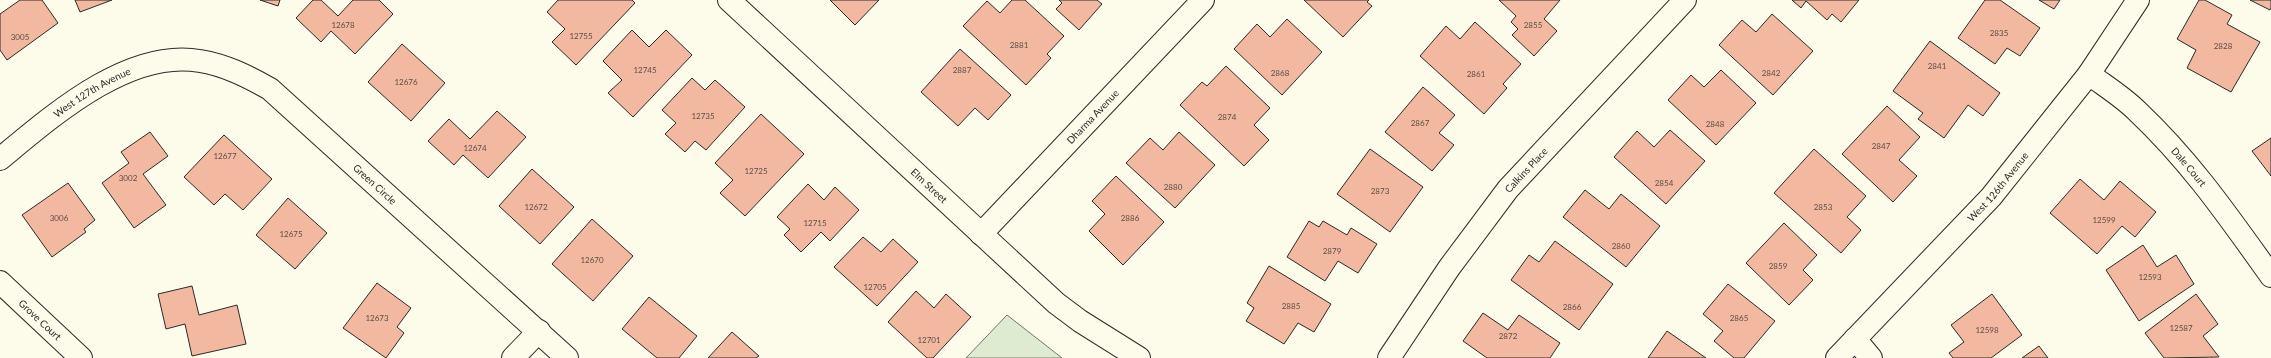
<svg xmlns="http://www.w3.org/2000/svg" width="2271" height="358" viewBox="0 0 2271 358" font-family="Lato,sans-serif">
  <rect width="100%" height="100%" fill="#fdfbea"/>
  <!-- park -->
  <path fill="#deebd1" stroke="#74746e" d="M 1007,315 L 1062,358 L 966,358 Z"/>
  <!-- building -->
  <path fill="#f2b8a0" stroke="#2b2b2b" d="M 20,0 L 42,0 L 58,23 L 7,60 L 0,50 L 0,14 Z
    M 75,0 L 112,0 L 80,12 Z
    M 260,0 L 280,0 L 278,6 Z
    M 313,0 L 321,0 L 338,16 L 353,0 L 379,0 L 393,14 L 355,54 L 331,31 L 321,42 L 296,18 Z
    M 558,0 L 632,0 L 635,3 L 576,65 L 552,42 L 565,29 L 547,12 Z
    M 830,0 L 879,0 L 855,25 Z
    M 1012,0 L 1025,0 L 1064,36 L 1047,54 L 1051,58 L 1026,85 L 963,26 L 987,1 L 1000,13 Z
    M 1059,0 L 1097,0 L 1102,4 L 1079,30 L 1056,9 L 1062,3 Z
    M 1304,0 L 1369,0 L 1367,2 L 1372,6 L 1343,37 Z
    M 1499,0 L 1560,0 L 1544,19 L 1557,31 L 1534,56 L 1512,35 L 1518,29 L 1511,22 L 1516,16 Z
    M 1792,0 L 1859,0 L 1841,22 L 1832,14 L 1827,20 L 1806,1 L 1801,8 Z
    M 1985,0 L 2000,0 L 2040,28 L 2020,56 L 2007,48 L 1995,64 L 1958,38 Z
    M 2039,0 L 2060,0 L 2054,9 Z
    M 2199,0 L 2205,0 L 2232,15 L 2227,24 L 2260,42 L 2231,92 L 2187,68 L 2196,50 L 2177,39 Z
    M 2250,0 L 2271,0 L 2271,8 L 2270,10 Z
    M 1772,14 L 1813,51 L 1773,95 L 1719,45 L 1742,20 L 1756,32 Z
    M 1287,19 L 1322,52 L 1282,95 L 1234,49 L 1257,24 L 1270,37 Z
    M 1475,22 L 1521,64 L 1503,84 L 1507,88 L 1484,114 L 1420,56 L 1446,26 L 1460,39 Z
    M 632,30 L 649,47 L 666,30 L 692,55 L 633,117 L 608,93 L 622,80 L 603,61 Z
    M 1930,41 L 2000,93 L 1983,116 L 1968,105 L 1944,138 L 1918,119 L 1923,113 L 1893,91 Z
    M 402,44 L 445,83 L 411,121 L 368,82 Z
    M 960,49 L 1011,95 L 988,120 L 975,108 L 958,126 L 921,92 Z
    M 1226,66 L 1270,108 L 1254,125 L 1269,140 L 1244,166 L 1180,105 L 1202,82 L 1207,86 Z
    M 1721,70 L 1756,103 L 1716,145 L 1668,100 L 1691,75 L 1704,87 Z
    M 692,78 L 705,90 L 715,80 L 745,107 L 706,150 L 695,141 L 685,152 L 665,134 L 676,123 L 662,110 Z
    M 1423,87 L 1455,115 L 1439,133 L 1454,145 L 1432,171 L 1385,132 Z
    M 1887,106 L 1920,137 L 1899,160 L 1917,176 L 1893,202 L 1842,154 Z
    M 497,111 L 526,137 L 488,178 L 463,155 L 454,165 L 428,141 L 449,119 L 470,139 Z
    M 761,114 L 804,154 L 745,216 L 720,193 L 733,180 L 715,163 Z
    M 1670,130 L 1705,161 L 1666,204 L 1614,157 L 1637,131 L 1654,147 Z
    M 150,132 L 168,156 L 143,174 L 166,205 L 134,228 L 102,183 L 129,163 L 121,152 Z
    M 1179,132 L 1215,165 L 1175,208 L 1126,163 L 1150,138 L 1163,150 Z
    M 224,135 L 272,179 L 243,210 L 225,194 L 214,205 L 184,177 Z
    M 2271,138 L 2271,176 L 2252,151 Z
    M 1370,149 L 1423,187 L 1390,232 L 1337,194 Z
    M 1814,149 L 1866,196 L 1847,217 L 1861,230 L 1841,253 L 1774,193 Z
    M 532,169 L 574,207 L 540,244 L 499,206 Z
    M 1116,176 L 1164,222 L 1123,265 L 1089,231 L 1105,214 L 1092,201 Z
    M 2080,179 L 2104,200 L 2120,181 L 2156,212 L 2135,237 L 2122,226 L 2097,254 L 2050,213 Z
    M 68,183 L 95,220 L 84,229 L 86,232 L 52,257 L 22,215 Z
    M 808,184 L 824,200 L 835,187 L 859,210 L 830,241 L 821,232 L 801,252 L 784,235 L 790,229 L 777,217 Z
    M 1585,190 L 1609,209 L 1621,194 L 1660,226 L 1626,267 L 1563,217 Z
    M 288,198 L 327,233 L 295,269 L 256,235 Z
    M 592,219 L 633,256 L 593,301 L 552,264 Z
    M 1309,221 L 1319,227 L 1323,221 L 1347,235 L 1351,228 L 1377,244 L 1358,273 L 1338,261 L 1325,281 L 1287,257 Z
    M 1784,223 L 1817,255 L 1803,270 L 1813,280 L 1789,305 L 1746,263 Z
    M 863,237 L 881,252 L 893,239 L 918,262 L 877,306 L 834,267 Z
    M 1555,241 L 1613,284 L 1579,330 L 1511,280 L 1529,255 L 1539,262 Z
    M 2143,245 L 2157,267 L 2176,255 L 2194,284 L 2139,321 L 2106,270 Z
    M 1269,266 L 1331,304 L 1314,332 L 1298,323 L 1284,344 L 1246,321 L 1254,308 L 1247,303 Z
    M 377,283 L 411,308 L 397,327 L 404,333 L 386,358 L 343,328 Z
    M 1728,284 L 1775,321 L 1744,358 L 1734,358 L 1714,341 L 1723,331 L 1703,314 Z
    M 192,286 L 199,315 L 237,305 L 246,344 L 192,356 L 185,324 L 166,329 L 158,294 Z
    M 916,291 L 934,308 L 946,294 L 971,317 L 933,358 L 927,358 L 888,322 Z
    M 1992,294 L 2022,335 L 1991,358 L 1953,358 L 1949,353 L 1964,342 L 1951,325 Z
    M 2196,294 L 2218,324 L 2203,336 L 2219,357 L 2164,358 L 2145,333 Z
    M 649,297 L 697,336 L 679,358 L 657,358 L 622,329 Z
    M 1483,313 L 1508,330 L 1519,315 L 1560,343 L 1550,358 L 1487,358 L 1463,341 Z
    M 1667,331 L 1706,358 L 1648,358 Z
    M 732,332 L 759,356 L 756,358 L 708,358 Z
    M 2039,346 L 2048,358 L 2022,358 Z"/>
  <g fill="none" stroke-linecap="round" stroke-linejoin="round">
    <!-- street casing -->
    <g stroke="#2b2b2b" stroke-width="24">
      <g id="street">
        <path id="s1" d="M 729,0 L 1056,303 L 1080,321 L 1139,358"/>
        <path id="s2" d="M 2089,74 C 2105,86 2123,97 2137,111 C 2191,162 2228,216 2271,276"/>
        <path id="s3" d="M 0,159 C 51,117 128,48 200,61 C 225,65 247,76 270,89 L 567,358"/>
        <path id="s4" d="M 981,234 L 1203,0"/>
        <path id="s5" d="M 0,282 L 81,358"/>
        <path d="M 1855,339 L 1871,358"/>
        <path d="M 513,358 L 539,331"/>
        <path id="s6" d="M 1389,358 L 1449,268 L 1508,189 L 1685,0"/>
        <path id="s7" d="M 1837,358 L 1991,197 L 2089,74 L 2138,0"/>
      </g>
    </g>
    <!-- street -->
    <use href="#street" stroke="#fdfbea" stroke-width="22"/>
  </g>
  <g text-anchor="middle" stroke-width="3" stroke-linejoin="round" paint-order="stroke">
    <!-- number labels -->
    <g font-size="8" fill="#5d4e48">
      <text x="343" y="28">12678</text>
      <text x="1533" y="28">2855</text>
      <text x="1999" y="36">2835</text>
      <text x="581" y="39">12755</text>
      <text x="20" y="40">3005</text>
      <text x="1019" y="48">2881</text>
      <text x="2223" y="49">2828</text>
      <text x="1937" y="69">2841</text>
      <text x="645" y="73">12745</text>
      <text x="962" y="73">2887</text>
      <text x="1280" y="76">2868</text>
      <text x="1771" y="76">2842</text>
      <text x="1476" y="77">2861</text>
      <text x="406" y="85">12676</text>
      <text x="703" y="119">12735</text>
      <text x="1227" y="120">2874</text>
      <text x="1420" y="126">2867</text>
      <text x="1715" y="127">2848</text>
      <text x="1881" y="149">2847</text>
      <text x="475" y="151">12674</text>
      <text x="225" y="159">12677</text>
      <text x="756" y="174">12725</text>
      <text x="128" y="181">3002</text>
      <text x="1664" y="186">2854</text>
      <text x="1173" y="190">2880</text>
      <text x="1380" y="194">2873</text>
      <text x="536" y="210">12672</text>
      <text x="1823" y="210">2853</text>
      <text x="59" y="221">3006</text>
      <text x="1130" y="221">2886</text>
      <text x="2104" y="223">12599</text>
      <text x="815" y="226">12715</text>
      <text x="291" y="237">12675</text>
      <text x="1621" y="249">2860</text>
      <text x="1332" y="254">2879</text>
      <text x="592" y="263">12670</text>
      <text x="1778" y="269">2859</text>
      <text x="2150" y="280">12593</text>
      <text x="875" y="290">12705</text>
      <text x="1291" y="309">2885</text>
      <text x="1572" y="310">2866</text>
      <text x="377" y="321">12673</text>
      <text x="1739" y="321">2865</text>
      <text x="2181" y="331">12587</text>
      <text x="1987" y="333">12598</text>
      <text x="1508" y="339">2872</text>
      <text x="929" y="343">12701</text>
    </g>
    <!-- street labels -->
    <g font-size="10" fill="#2b2b2b" stroke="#fdfbea">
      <text dy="4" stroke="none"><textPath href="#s3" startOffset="114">West 127th Avenue</textPath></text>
      <text dy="4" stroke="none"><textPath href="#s4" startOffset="162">Dharma Avenue</textPath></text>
      <text dy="4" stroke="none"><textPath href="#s2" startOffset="137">Dale Court</textPath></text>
      <text dy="4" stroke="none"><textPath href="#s6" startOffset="233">Calkins Place</textPath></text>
      <text dy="4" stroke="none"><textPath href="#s3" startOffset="447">Green Circle</textPath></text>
      <text dy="4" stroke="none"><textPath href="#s1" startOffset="273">Elm Street</textPath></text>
      <text dy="4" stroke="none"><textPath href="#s7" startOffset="235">West 126th Avenue</textPath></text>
      <text dy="4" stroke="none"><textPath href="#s5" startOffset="55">Grove Court</textPath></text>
    </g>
  </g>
</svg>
